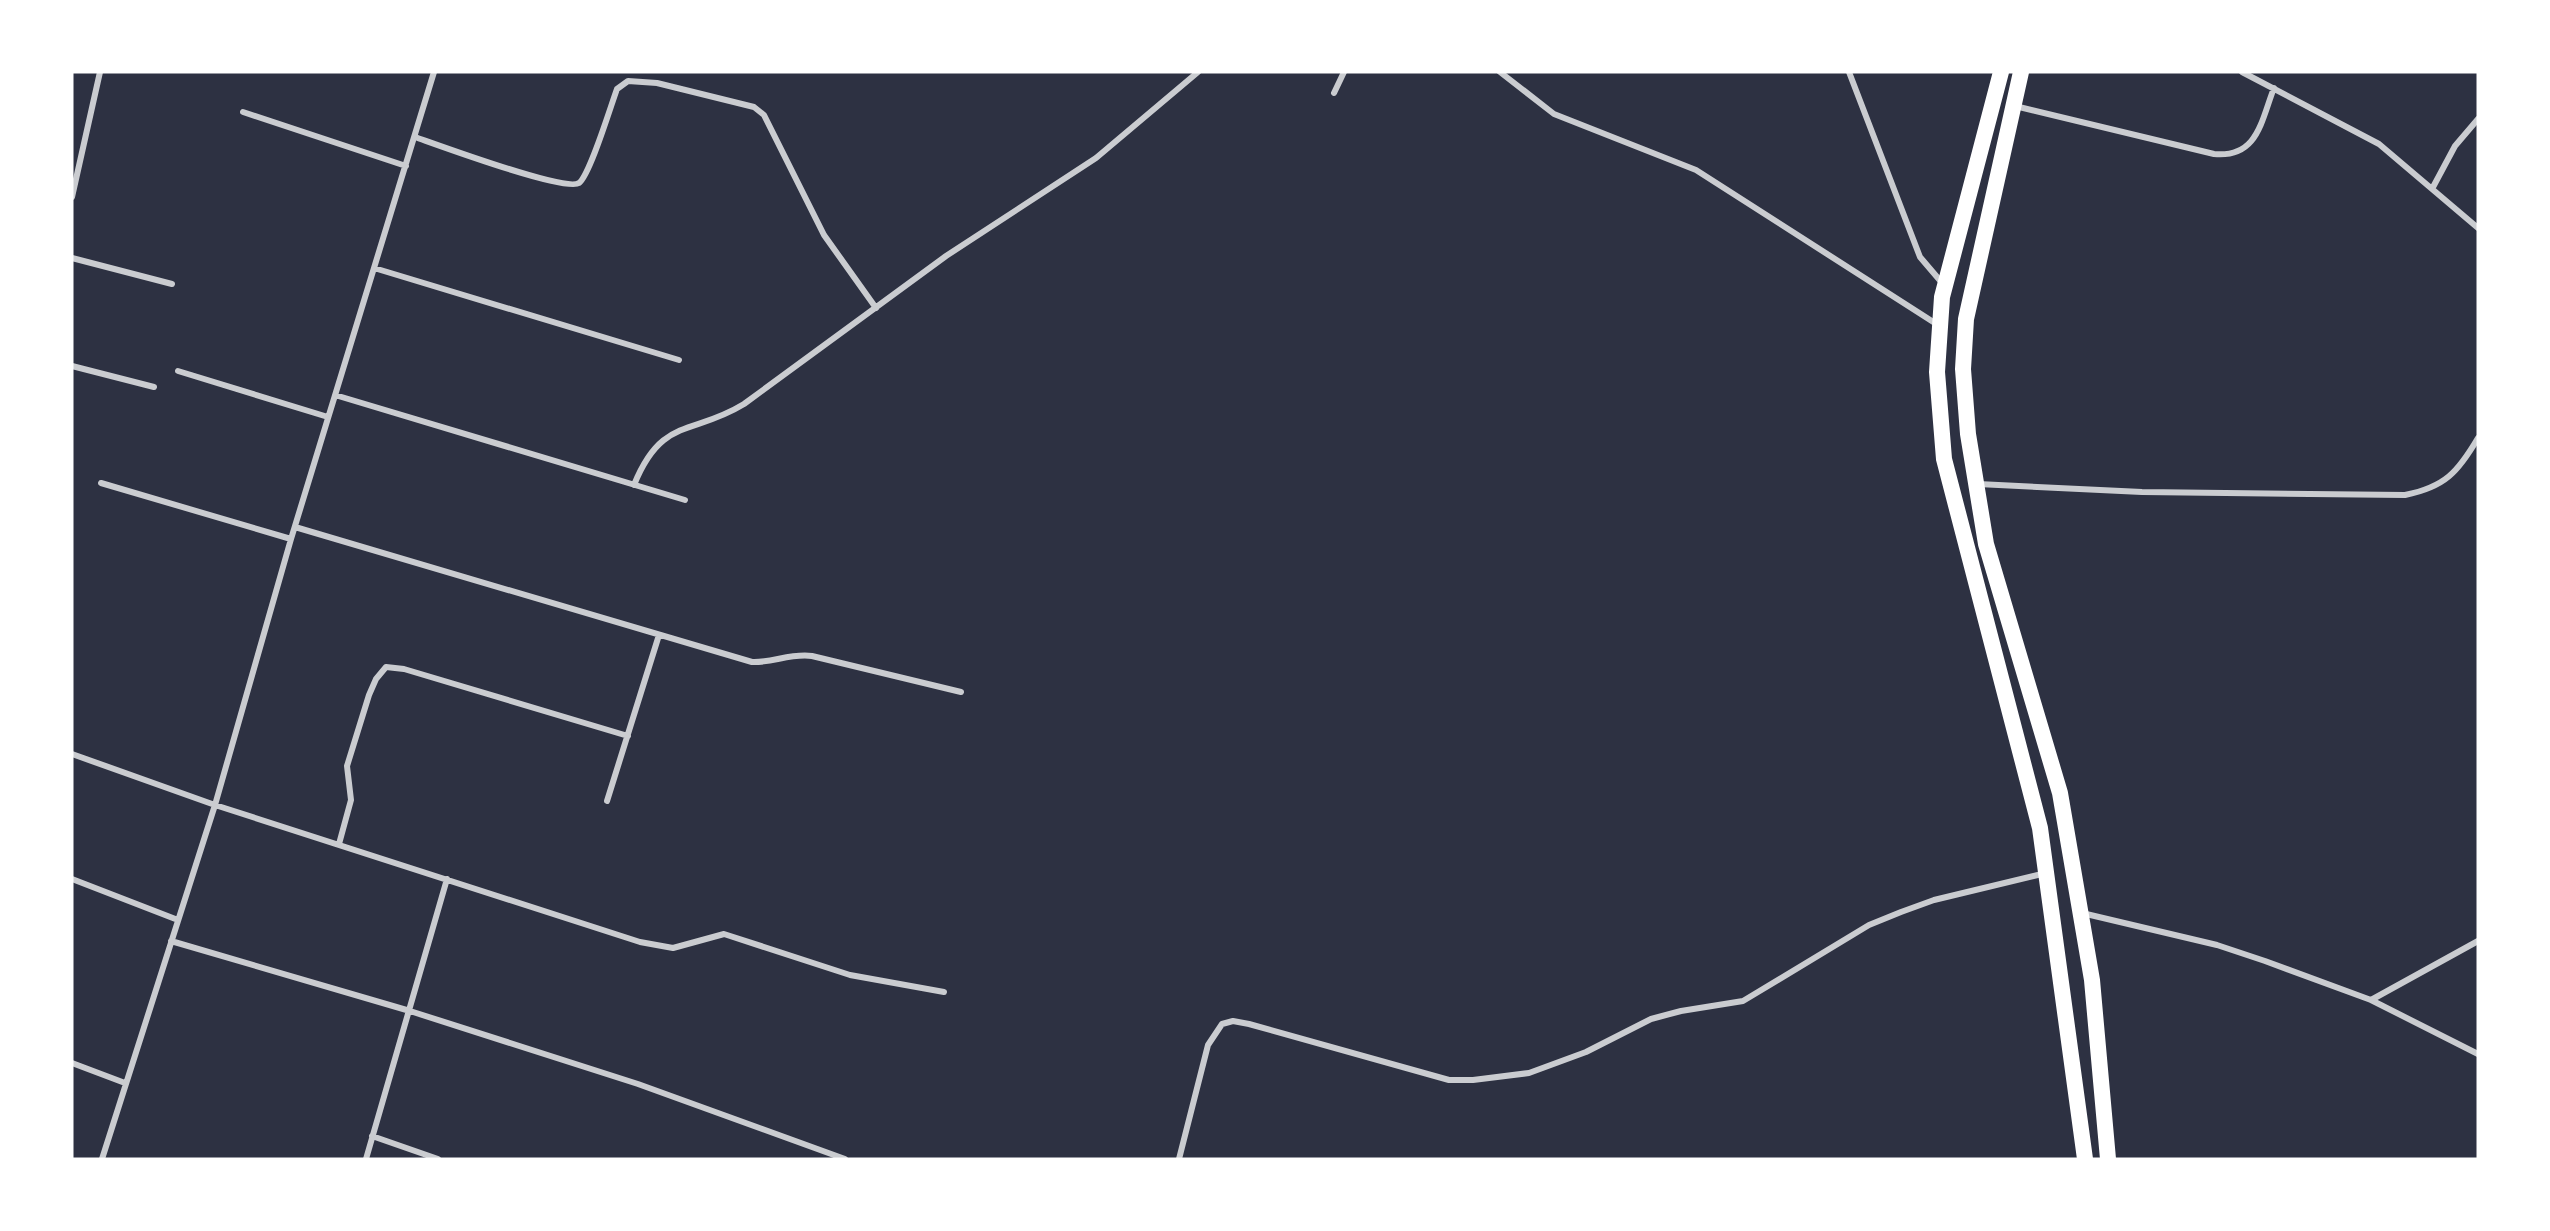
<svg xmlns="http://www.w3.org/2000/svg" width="2550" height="1231" viewBox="0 0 2550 1231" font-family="Karla,sans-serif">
  <rect width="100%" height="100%" fill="#2d3142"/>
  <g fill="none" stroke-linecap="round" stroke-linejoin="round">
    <!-- minor -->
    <path stroke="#caccd0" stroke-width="6" d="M 1500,72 L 1554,114 L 1696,170 L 1938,325
      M 1849,72 L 1920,257 L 1943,284
      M 2242,72 L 2379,144 L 2478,228
      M 1334,93 L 1344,72
      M 2015,106 L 2214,154 C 2258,158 2261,121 2274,88
      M 243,112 L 406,166
      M 415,137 C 438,145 565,192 579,183 C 590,175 611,105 617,89 L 628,81 L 657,83 L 754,107 L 764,115 L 824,235 L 876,308
      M 2432,189 L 2455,146 L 2478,119
      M 72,197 L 100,72
      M 72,258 L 172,284
      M 374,268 L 679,360
      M 72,366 L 154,387
      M 178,371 L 328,417
      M 335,395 L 685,500
      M 101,483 L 291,539
      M 1978,484 L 2142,492 L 2405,495 C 2445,487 2458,472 2478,438
      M 634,485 C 662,416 692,436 744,404 L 946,256 L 1096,158 L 1198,72
      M 295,527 L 752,662 C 773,663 790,653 812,656 L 961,692
      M 72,754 L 215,805 L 640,942 L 673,948 L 724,934 L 850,975 L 944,992
      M 607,801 L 659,635
      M 339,844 L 351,800 L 347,766 L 369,695 L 376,679 L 386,667 L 404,669 L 628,736
      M 72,879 L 178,920
      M 2082,913 L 2217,945 L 2265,961 L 2371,1000 L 2478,1054
      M 171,941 L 410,1011 L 638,1084 L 845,1159
      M 2371,1000 L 2478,941
      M 72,1063 L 125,1083
      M 372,1136 L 438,1159
      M 102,1159 L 215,805 L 291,539 L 434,72
      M 366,1159 L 447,879
      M 1179,1159 L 1208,1045 L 1222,1024 L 1233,1021 L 1249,1024 L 1449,1080 L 1473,1080 L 1529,1073 L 1586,1052 L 1651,1019 L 1681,1011 L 1743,1001 L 1869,925 L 1901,912 L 1934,900 L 2046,873"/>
    <!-- trunk -->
    <path stroke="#fff" stroke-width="16" d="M 2001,72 L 1942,297 L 1937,372 L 1944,459 L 2040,828 L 2085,1159
      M 2021,72 L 1966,319 L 1963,369 L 1968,434 L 1986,544 L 2060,793 L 2092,980 L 2108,1159"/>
  </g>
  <!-- border -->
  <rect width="2550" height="1231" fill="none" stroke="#ffffff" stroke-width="147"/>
</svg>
